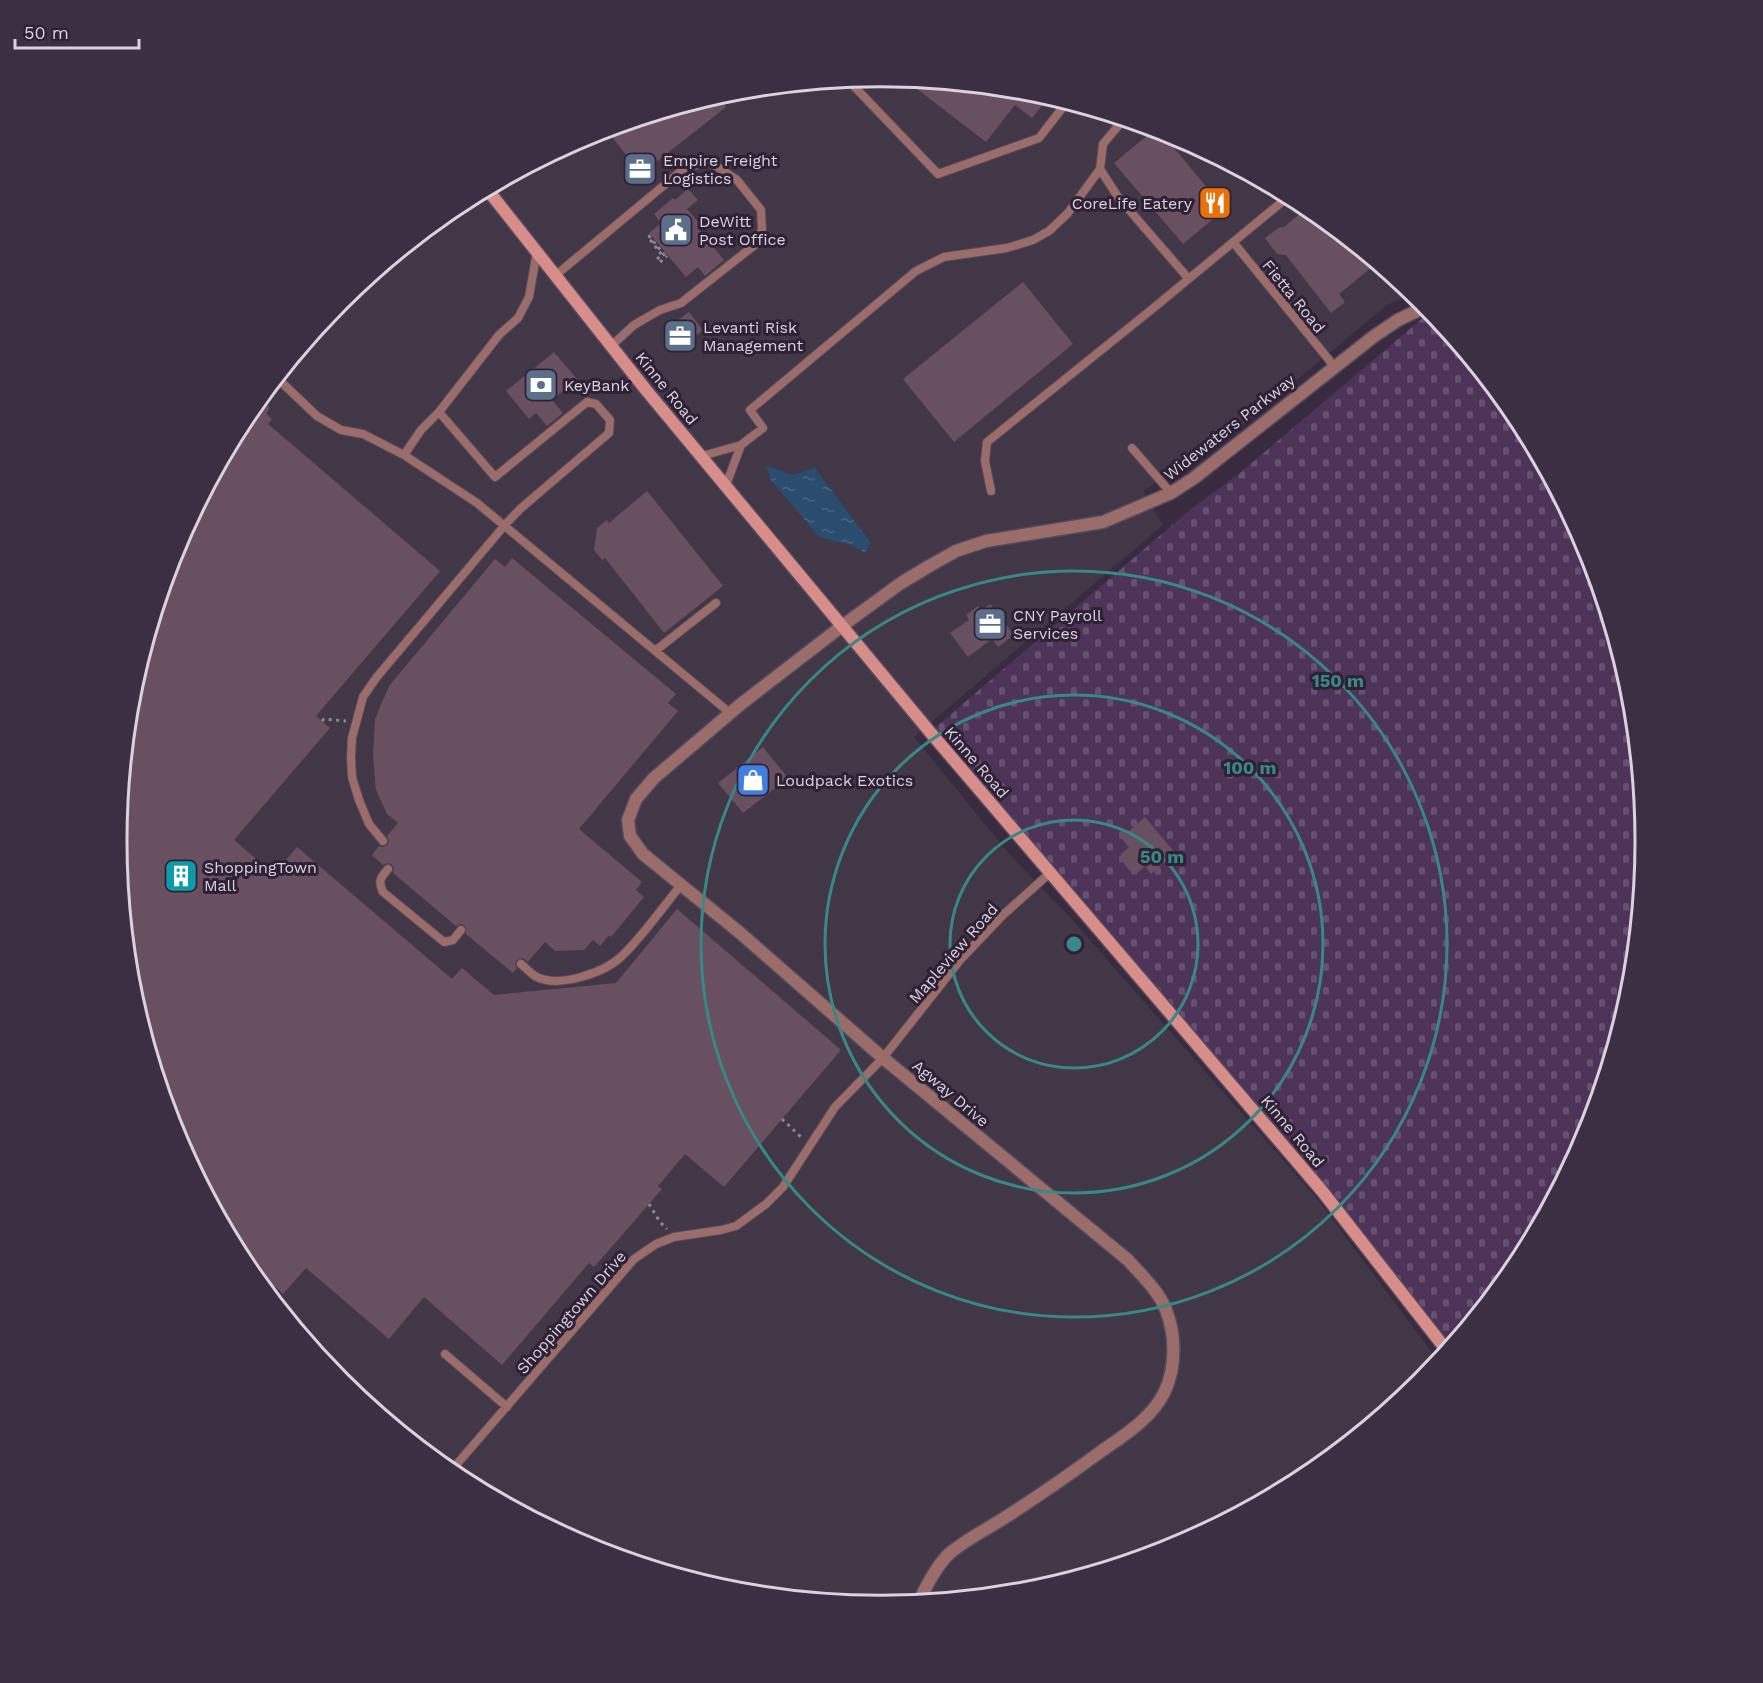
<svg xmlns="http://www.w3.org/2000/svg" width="1763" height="1683" viewBox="0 0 1763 1683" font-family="'Work Sans',sans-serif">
  <defs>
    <pattern id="cemetery-stones" width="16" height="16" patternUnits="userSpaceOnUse" patternTransform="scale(1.5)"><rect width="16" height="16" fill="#4d3358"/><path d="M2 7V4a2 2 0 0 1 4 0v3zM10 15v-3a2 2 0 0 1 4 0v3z" fill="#665070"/></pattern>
    <pattern id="water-ripples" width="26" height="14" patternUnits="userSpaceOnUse" patternTransform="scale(1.5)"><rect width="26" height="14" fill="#294c6f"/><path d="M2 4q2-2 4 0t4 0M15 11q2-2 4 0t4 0" fill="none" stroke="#476583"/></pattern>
  </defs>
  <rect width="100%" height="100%" fill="#392b3f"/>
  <!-- commercial -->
  <path fill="#413747" d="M 882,77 L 1031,91 L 1175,135 L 1307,206 L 1413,293 L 1387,305 L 1244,424 L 1143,491 L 1163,525 L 914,737 L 1010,855 L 1068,915 L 1318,1200 L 1439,1362 L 1422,1383 L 1306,1478 L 1174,1548 L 1030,1592 L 882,1606 L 732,1592 L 588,1548 L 456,1477 L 340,1382 L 245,1266 L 175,1134 L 131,990 L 117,841 L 131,692 L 175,548 L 246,416 L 341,300 L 457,205 L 589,135 L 733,91 Z"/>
  <!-- cemetery -->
  <path fill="url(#cemetery-stones)" d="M 1431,311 L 1518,417 L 1588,549 L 1632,693 L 1646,842 L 1632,991 L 1588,1135 L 1517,1267 L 1448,1352 L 930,732 L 1190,510 L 1240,473 Z"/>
  <!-- water -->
  <path fill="url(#water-ripples)" d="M 766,465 L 792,475 L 815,468 L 871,543 L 865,553 L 851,545 L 819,537 L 771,480 Z"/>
  <!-- building -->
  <path fill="#685060" d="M 904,79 L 1031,91 L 1049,97 L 1032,118 L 1015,105 L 986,142 Z
    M 717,96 L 726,107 L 641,174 L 606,129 Z
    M 1155,129 L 1159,130 L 1225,209 L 1183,244 L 1114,163 Z
    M 688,189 L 698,200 L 687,209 L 700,224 L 697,227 L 724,260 L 705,276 L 698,267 L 686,277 L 649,233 L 661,223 L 654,214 L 673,198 L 675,200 Z
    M 1308,207 L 1377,263 L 1339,294 L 1345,302 L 1331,313 L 1286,255 L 1277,254 L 1265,238 L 1280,227 L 1284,227 Z
    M 1023,282 L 1073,344 L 954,442 L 903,379 Z
    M 689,312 L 703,330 L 684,345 L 670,326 Z
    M 554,352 L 577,379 L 552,400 L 563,413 L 547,426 L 536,413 L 529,419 L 506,391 Z
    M 260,399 L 270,408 L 266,413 L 272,419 L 268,424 L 440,571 L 316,716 L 330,728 L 234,840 L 274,874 L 297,847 L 452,979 L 462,968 L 494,995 L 616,983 L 677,909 L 841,1050 L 724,1187 L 685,1154 L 658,1186 L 662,1189 L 637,1218 L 594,1267 L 589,1263 L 502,1365 L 424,1297 L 389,1339 L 306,1268 L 283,1294 L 236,1249 L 175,1134 L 131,990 L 117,841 L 131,692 L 175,548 L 181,537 L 196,520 L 192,516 L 246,416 Z
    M 647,491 L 723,586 L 664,633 L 605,558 L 602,560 L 594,550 L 597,528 L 607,520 L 609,523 Z
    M 512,558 L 676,694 L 668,703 L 678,711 L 579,829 L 642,882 L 636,890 L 644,897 L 611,937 L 609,935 L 600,946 L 593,940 L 584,950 L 555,951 L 545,942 L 528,962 L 523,958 L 517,960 L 515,964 L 517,968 L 513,973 L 466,934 L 465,926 L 461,924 L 456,926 L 393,873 L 394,868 L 391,864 L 387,863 L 383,865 L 372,855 L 379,846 L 383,847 L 387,845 L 389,841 L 387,836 L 398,823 L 387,814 L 376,790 L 373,755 L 375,719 L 389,686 L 495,559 L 505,567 Z
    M 990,604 L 1014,635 L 998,647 L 992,639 L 968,657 L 950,633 L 969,620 L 966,615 L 978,606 L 981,611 Z
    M 763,747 L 788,778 L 743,813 L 718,783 Z
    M 1145,817 L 1175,853 L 1151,874 L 1145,866 L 1137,873 L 1134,870 L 1131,872 L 1120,859 L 1123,857 L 1121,854 L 1129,847 L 1121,838 Z"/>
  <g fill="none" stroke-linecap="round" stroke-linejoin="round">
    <!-- lane casing -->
    <g stroke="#56495c" stroke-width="10">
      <path id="lane" d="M 848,80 L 938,174 L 1039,138 L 1067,102
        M 1100,169 L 1118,197 L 1188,278
        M 1233,242 L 1334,366
        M 556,275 L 686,167 L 710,162 L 737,180 L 761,210 L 762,229 L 756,244 L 681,303 L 660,310 L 634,325 L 611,346
        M 277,378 L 317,416 L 341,430 L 363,434 L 404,455 L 477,503 L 730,713
        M 1132,448 L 1171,493
        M 404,455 L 421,430 L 439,412 L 499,335 L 518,318 L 529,297 L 537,251
        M 702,456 L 741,445 L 763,428 L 750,410 L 916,271 L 944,257 L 1007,248 L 1033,240 L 1049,231 L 1068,213 L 1100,169 L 1103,144 L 1124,119
        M 726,485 L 741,445
        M 991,491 L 985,461 L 987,442 L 1151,310 L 1289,196
        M 655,651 L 716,603
        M 383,841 L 369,824 L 359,800 L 352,777 L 351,757 L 352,738 L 363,697 L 376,678 L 504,526 L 520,509 L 609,433 L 610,420 L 596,404 L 587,402 L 495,477 L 439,412
        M 388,869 C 380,878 378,881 383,892 L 444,942 L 453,940 L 461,930
        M 521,964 C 525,967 530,973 535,976 C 557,989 604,973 622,956 C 642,937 663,907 681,885
        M 306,1340 C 321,1353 337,1365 343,1384
        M 445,1354 L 507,1407
        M 450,1472 L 634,1259 L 656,1244 L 674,1237 L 721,1230 L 736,1226 L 766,1204 L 783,1187 L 835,1107 L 883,1058 L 961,959 L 1003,915 L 1051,872"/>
    </g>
    <!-- street casing -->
    <g stroke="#56495c" stroke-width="15">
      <path id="street" d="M 919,1603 C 924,1589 939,1562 950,1553 C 968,1538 993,1526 1012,1513 C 1043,1493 1073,1472 1103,1450 C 1125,1435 1153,1417 1165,1391 C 1176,1367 1176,1335 1166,1310 C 1159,1291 1141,1275 1128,1260 L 883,1058 L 739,932 L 643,854 L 630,836 L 628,820 L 636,799 L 654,778 L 741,704 L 842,626 L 901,583 L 931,565 L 956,551 L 986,541 L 1103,522 L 1171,493 L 1194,478 L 1373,337 L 1398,320 L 1427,306"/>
    </g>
    <!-- secondary casing -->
    <g stroke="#56495c" stroke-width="15">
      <path id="secondary" d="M 487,189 L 646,390 L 930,732 L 1322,1191 L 1448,1352"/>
    </g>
    <!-- path -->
    <path stroke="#918696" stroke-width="3" stroke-dasharray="3 4.5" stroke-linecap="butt" d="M 657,259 L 662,255 L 648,237 L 649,236 L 666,257
      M 660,262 L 667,256
      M 322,721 L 324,719 L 346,721
      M 782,1119 L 802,1138
      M 649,1204 L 660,1222 L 667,1229"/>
    <!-- lane -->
    <use href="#lane" stroke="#9b6d6a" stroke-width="8"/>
    <!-- street -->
    <use href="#street" stroke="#9b6d6a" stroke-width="12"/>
    <!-- secondary -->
    <use href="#secondary" stroke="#d78e8a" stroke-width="12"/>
  </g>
  <!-- distance rings -->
  <g fill="none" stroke="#388885" stroke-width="3">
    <circle cx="1074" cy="944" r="124"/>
    <circle cx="1074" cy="944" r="249"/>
    <circle cx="1074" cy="944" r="373"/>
  </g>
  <!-- icons -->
  <defs>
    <g id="office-square" transform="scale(1.725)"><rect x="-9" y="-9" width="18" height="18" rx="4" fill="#5c6f8a" stroke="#2f2135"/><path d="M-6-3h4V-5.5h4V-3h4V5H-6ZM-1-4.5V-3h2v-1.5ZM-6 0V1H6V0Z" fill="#fff"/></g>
    <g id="restaurant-square" transform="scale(1.725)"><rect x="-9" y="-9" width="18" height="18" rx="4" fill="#e8710a" stroke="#2f2135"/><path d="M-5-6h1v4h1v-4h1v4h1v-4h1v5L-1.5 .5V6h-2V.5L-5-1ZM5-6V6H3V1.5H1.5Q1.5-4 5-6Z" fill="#fff"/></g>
    <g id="civic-square" transform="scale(1.725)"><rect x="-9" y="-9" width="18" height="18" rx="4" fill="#5c6f8a" stroke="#2f2135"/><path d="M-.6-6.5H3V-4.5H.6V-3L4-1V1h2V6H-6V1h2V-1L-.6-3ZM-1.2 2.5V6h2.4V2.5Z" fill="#fff"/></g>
    <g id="bank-square" transform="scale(1.725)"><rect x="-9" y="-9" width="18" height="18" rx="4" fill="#5c6f8a" stroke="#2f2135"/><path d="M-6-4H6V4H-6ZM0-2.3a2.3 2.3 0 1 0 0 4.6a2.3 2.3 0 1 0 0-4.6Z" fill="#fff"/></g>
    <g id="shop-square" transform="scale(1.725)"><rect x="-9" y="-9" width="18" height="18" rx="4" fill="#3f7fe0" stroke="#2f2135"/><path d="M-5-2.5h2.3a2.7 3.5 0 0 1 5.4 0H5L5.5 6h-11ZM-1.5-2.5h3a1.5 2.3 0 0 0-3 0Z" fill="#fff"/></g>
    <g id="building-square" transform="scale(1.725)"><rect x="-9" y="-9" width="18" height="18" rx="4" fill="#0f9aa8" stroke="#2f2135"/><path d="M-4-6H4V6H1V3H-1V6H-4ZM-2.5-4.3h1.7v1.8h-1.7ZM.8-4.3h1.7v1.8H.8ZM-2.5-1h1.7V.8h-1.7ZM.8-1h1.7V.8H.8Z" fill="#fff"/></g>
  </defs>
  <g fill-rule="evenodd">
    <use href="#office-square" x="640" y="169"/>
    <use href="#restaurant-square" x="1215" y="203"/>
    <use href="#civic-square" x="676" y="230"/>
    <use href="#office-square" x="680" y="336"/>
    <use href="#bank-square" x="541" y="385"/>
    <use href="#office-square" x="990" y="624"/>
    <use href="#shop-square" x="753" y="780"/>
    <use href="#building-square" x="181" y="876"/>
  </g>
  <g text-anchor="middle" stroke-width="6" stroke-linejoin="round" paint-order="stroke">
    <!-- poi labels -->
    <g font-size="16" fill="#dbd2df" stroke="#2f2135" text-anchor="start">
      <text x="663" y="166">Empire Freight<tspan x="663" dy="18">Logistics</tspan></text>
      <text x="1192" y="209" text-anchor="end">CoreLife Eatery</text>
      <text x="699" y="227">DeWitt<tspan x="699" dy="18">Post Office</tspan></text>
      <text x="703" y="333">Levanti Risk<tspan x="703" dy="18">Management</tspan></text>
      <text x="564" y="391">KeyBank</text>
      <text x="1013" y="621">CNY Payroll<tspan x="1013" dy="18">Services</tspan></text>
      <text x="776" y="786">Loudpack Exotics</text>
      <text x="204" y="873">ShoppingTown<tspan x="204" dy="18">Mall</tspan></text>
    </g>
    <!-- street labels -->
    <g font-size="16" fill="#dbd2df" stroke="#2f2135">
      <text transform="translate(1294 296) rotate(51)" y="6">Fietta Road</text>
      <text transform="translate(667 388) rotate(51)" y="6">Kinne Road</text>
      <text transform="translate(1229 427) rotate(-38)" y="6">Widewaters Parkway</text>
      <text transform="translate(977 762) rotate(49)" y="6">Kinne Road</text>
      <text transform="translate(953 953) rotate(-49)" y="6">Mapleview Road</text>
      <text transform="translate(951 1093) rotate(40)" y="6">Agway Drive</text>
      <text transform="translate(1293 1131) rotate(50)" y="6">Kinne Road</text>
      <text transform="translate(571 1312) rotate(-49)" y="6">Shoppingtown Drive</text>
    </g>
  </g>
  <!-- crop -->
  <path d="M0 0H1763V1683H0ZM127 841a754 754 0 1 1 1508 0a754 754 0 1 1-1508 0Z" fill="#3d2f43" fill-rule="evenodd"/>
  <path fill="none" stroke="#dbd2df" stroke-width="3" d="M127 841a754 754 0 1 1 1508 0a754 754 0 1 1-1508 0Z"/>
  <circle cx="1074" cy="944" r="9" fill="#388885" stroke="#2f2135" stroke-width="3"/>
  <g font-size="18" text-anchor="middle" font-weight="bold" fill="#388885" stroke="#2f2135" stroke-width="6" stroke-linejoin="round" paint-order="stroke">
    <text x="1338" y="687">150 m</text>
    <text x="1250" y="774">100 m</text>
    <text x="1162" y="863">50 m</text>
  </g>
  <!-- scale -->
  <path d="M15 39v9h124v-9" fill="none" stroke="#dbd2df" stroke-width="3"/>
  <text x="24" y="39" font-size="18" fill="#dbd2df" stroke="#2f2135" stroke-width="4.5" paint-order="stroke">50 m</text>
</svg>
